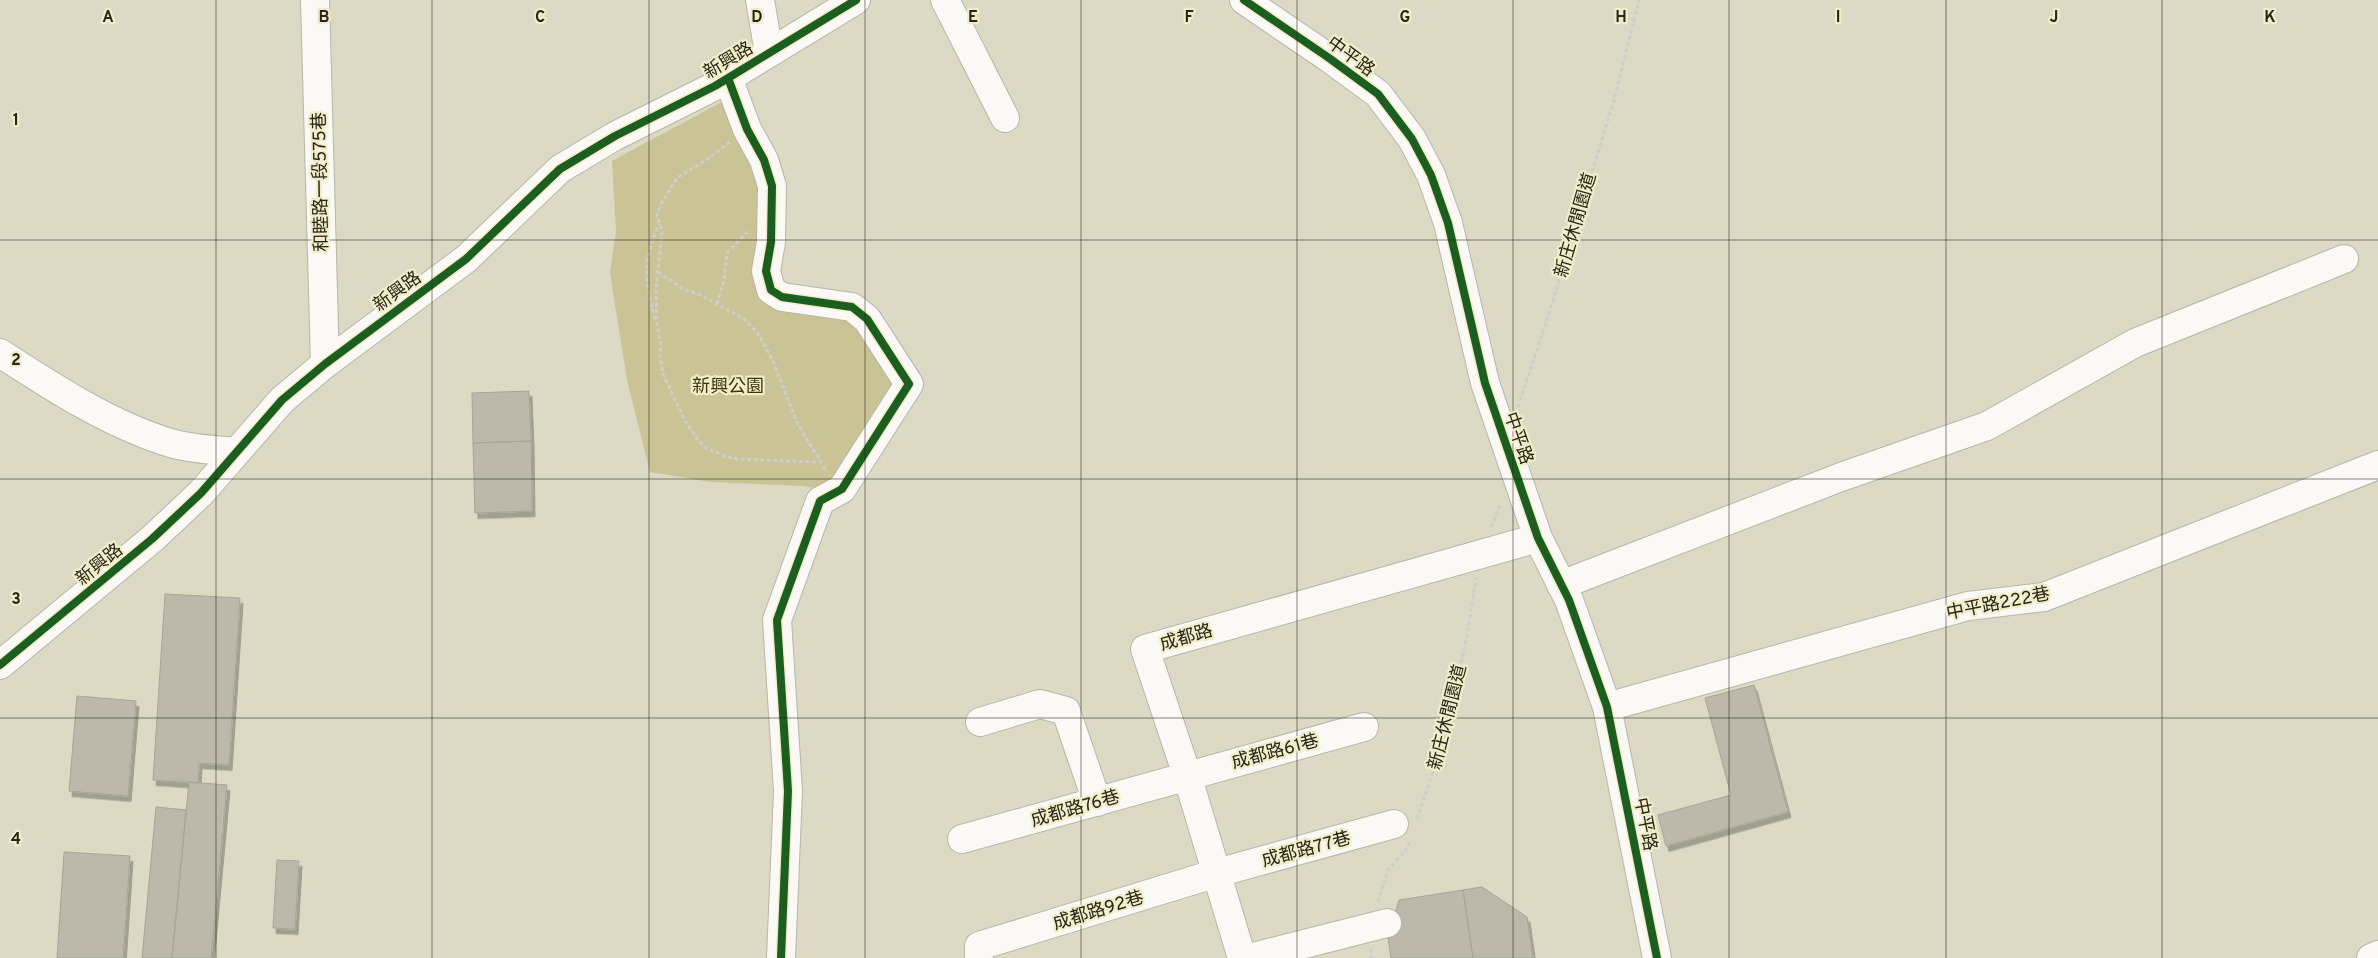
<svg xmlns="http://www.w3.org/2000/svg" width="2378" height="958" viewBox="0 0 2378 958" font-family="Overpass,'Noto Sans TC',sans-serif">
  <defs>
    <filter id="shadow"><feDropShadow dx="3" dy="5.5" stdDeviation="0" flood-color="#0004"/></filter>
  </defs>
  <rect width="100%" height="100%" fill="#dcd9c5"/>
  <!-- green -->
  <path fill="#c9c396" d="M 729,98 L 758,191 L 756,276 L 854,325 L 899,388 L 829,491 L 803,486 L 711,482 L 650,472 L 627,380 L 610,273 L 616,231 L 612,161 Z"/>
  <!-- building -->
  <path fill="#bcb9aa" stroke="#a7a595" filter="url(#shadow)" d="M 529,391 L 531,441 L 473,443 L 472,393 Z
    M 531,441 L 532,511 L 475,513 L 473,443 Z
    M 165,594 L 240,598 L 229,765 L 199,763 L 198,783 L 153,780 Z
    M 1754,685 L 1788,812 L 1666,846 L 1658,815 L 1731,795 L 1705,698 Z
    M 77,696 L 136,701 L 128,796 L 69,791 Z
    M 189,782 L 227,785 L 211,958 L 172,958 Z
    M 156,807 L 186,810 L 172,958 L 142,958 Z
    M 64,852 L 130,856 L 123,958 L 57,958 Z
    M 277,860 L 299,861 L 295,929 L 273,928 Z
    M 1482,887 L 1527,917 L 1533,958 L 1473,958 L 1463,890 Z
    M 1463,890 L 1473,958 L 1391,958 L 1388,938 L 1399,900 Z"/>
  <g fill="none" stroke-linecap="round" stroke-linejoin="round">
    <!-- minor casing -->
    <g stroke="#b8b6a6" stroke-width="30">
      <path id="minor" d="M 315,0 L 325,364
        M 760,0 L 769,53
        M 945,0 L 1005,118
        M 1244,0 L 1329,58 L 1378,94 L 1412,139 L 1431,175 L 1448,223 L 1485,383 L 1538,538 L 1569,600 L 1607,707 L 1657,958
        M 728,78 L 747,129 L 764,160 L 772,186 L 771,242 L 766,271 L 771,290 L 782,297 L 852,307 L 867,319 L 909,384 L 842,489 L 820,501 L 777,620 L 788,791 L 781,958
        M 0,353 C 52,387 114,427 174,444 C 193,449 215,450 235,452
        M 1561,585 L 1841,477 L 1987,426 L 2135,343 L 2344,259
        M 0,665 L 152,539 L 201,493 L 282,400 L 325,364 L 466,259 L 560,169 L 615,136 L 715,86 L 856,0
        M 1607,707 L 1968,606 L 2044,597 L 2378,465
        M 980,722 L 1040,704 L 1066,711 L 1097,802
        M 962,839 L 1364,727
        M 979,958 L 979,946 L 1217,873 L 1394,824
        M 1242,958 L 1187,775 L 1145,649 L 1538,538
        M 1249,958 L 1387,923
        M 2371,958 L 2378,955"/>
    </g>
    <!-- path -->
    <path stroke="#cfcfc9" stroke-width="3" stroke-dasharray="4 2.5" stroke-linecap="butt" d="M 730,142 L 708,159 L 677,178 L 661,204 L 657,215 L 662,232 L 656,288 L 657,324 L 661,346 L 660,356 L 663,374 L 685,421 L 698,440 L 706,448 L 727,457 L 738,459 L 819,462
      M 658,272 L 683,289 L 701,295 L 744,319 L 757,332 L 773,361 L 797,423 L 827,472
      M 717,304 L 724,280 L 727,253 L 749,230
      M 655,320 C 645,279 642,264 659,224
      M 1518,407 L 1547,320 L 1614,100 L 1639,0
      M 1491,527 L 1501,503
      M 1417,819 L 1447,731 L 1468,630 L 1476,578
      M 1378,902 L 1388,870 L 1407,849 L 1409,842
      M 1371,949 L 1371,958"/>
    <!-- minor -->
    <use href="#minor" stroke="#faf9f6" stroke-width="28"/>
    <!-- cycleway casing -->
    <g stroke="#f2edc9" stroke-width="11">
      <path id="cycleway" d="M 1244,0 L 1329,58 L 1378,94 L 1412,139 L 1431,175 L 1448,223 L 1485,383 L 1538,538 L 1569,600 L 1607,707 L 1657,958
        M 728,78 L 747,129 L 764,160 L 772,186 L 771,242 L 766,271 L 771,290 L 782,297 L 852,307 L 867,319 L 909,384 L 842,489 L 820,501 L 777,620 L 788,791 L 781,958
        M 0,665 L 152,539 L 201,493 L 282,400 L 325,364 L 466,259 L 560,169 L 615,136 L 715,86 L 856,0"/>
    </g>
    <!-- cycleway -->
    <use href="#cycleway" stroke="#1b5e20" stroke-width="8"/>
  </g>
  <!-- grid -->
  <path fill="none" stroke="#272518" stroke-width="1" stroke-opacity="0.55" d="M 216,0 L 216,958M 432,0 L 432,958M 649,0 L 649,958M 865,0 L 865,958M 1081,0 L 1081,958M 1297,0 L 1297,958M 1513,0 L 1513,958M 1729,0 L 1729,958M 1946,0 L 1946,958M 2162,0 L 2162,958M 0,240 L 2378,240M 0,479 L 2378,479M 0,718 L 2378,718"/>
  <g text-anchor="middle" stroke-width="4.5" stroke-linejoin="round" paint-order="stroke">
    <!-- street labels -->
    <g font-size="18" fill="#272518" stroke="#f2edc9">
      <text transform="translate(1351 56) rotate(36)" y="6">中平路</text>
      <text transform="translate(728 60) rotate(-31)" y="6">新興路</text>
      <text transform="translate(320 182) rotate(-91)" y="6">和睦路一段575巷</text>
      <text transform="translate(1575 225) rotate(-74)" y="6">新庄休閒園道</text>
      <text transform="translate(397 291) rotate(-36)" y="6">新興路</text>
      <text transform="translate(1519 438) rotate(71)" y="6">中平路</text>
      <text transform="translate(99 564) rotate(-39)" y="6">新興路</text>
      <text transform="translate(1998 603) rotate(-11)" y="6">中平路222巷</text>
      <text transform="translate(1186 637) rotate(-16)" y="6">成都路</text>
      <text transform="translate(1447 717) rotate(-76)" y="6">新庄休閒園道</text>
      <text transform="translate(1275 751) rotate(-15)" y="6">成都路61巷</text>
      <text transform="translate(1075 808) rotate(-16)" y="6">成都路76巷</text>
      <text transform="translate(1646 824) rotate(79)" y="6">中平路</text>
      <text transform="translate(1306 849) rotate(-15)" y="6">成都路77巷</text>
      <text transform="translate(1098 910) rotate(-17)" y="6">成都路92巷</text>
    </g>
    <!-- park labels -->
    <g font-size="18" fill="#3b350b" stroke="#f2edc9">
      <text x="728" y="392">新興公園</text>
    </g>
  </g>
  <g font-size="16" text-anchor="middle" font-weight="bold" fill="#272518" stroke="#f2edc9" stroke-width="4.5" stroke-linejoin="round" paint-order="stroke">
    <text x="108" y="22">A</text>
    <text x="324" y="22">B</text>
    <text x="540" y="22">C</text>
    <text x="757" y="22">D</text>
    <text x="973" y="22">E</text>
    <text x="1189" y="22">F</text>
    <text x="1405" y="22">G</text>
    <text x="1621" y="22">H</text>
    <text x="1838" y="22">I</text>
    <text x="2054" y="22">J</text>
    <text x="2270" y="22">K</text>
    <text x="16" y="125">1</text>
    <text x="16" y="365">2</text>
    <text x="16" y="604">3</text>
    <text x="16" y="844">4</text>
  </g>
</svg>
